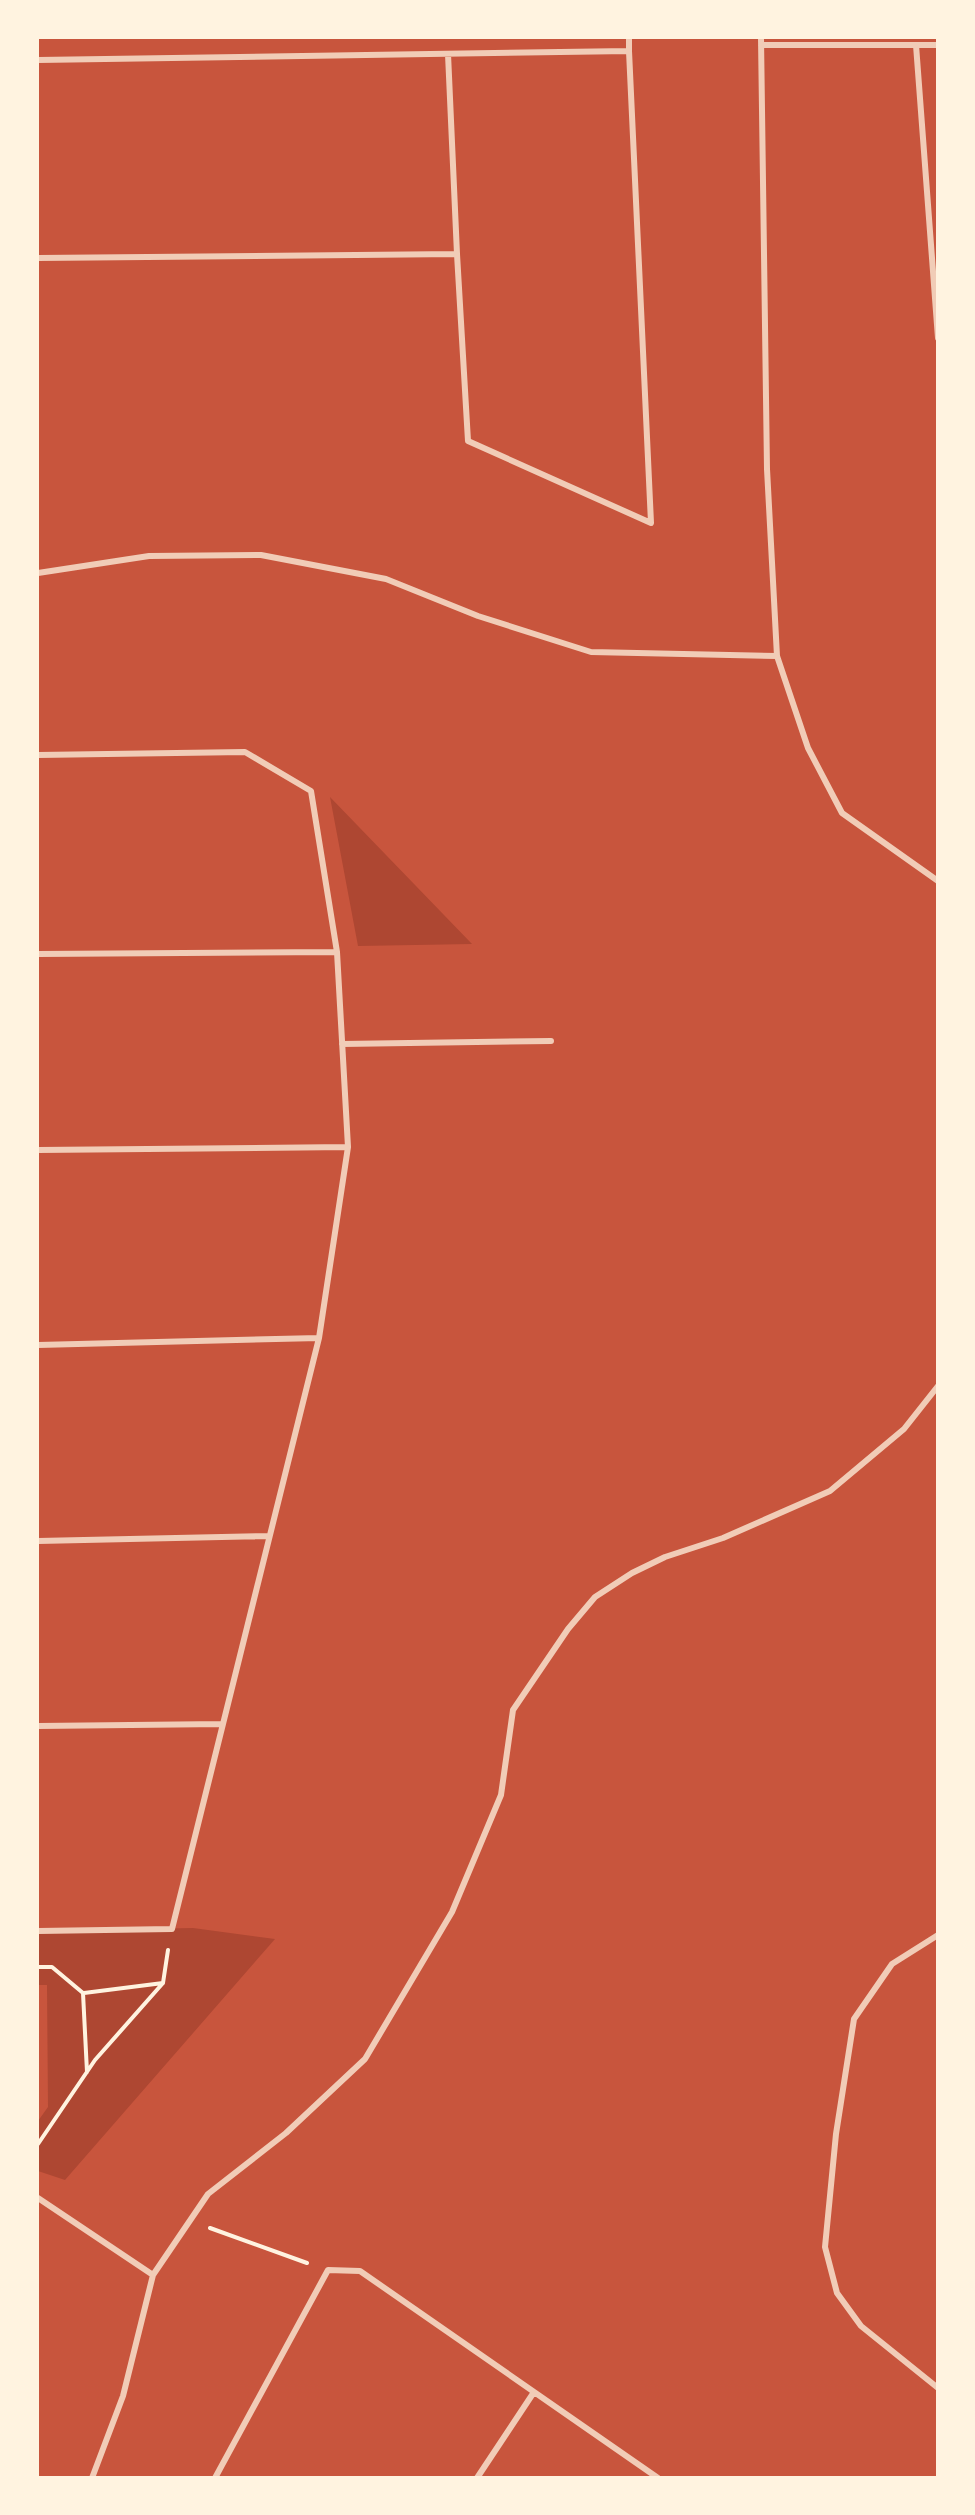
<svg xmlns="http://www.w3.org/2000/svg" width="975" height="2515" viewBox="0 0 975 2515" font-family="Signika,sans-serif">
  <rect width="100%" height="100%" fill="#c8553d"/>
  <!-- green -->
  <path fill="#ae4732" d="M 330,797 L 472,944 L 358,946 Z
    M 193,1928 L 275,1939 L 65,2180 L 38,2171 L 38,2121 L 48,2107 L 47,1985 L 38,1985 L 38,1931 Z"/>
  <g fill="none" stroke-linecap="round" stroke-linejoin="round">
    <!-- path -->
    <path stroke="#fff3e0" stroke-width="4" d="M 38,1967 L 52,1967 L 83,1993 L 87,2072
      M 84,1993 L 163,1983
      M 38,2144 L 95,2060 L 163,1983 L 168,1950
      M 210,2228 L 307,2263"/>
    <!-- minor -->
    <path stroke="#f1ccb7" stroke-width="6" d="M 761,38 L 767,469 L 777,656 L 808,748 L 842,813 L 938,881
      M 761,45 L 938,45
      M 916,45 L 938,338
      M 448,54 L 457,254 L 468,441 L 651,523 L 629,51
      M 38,60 L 629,51 L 629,38
      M 38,258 L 457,254
      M 38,573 L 149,556 L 261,555 L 386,579 L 478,616 L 591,652 L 777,656
      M 38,755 L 245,752 L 311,791 L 337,952 L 348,1147 L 319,1338
      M 38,954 L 337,952
      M 342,1044 L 551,1041
      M 38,1150 L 348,1147
      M 38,1345 L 319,1338 L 172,1929 L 38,1931
      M 38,1541 L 269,1536
      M 38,1726 L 223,1724
      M 938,1935 L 892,1964 L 854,2019 L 836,2134 L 825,2247 L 837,2293 L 861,2326 L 938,2388
      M 38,2198 L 153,2275
      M 92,2478 L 123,2396 L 153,2275 L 208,2194 L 286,2133 L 365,2059 L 452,1912 L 501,1795 L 513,1710 L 568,1629 L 595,1597 L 632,1573 L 665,1557 L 723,1538 L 830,1491 L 904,1429 L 938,1386
      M 215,2478 L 328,2270 L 360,2271 L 658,2478
      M 477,2478 L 534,2392"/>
  </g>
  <!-- border -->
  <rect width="975" height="2515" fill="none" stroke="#fff3e0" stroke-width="78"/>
</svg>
